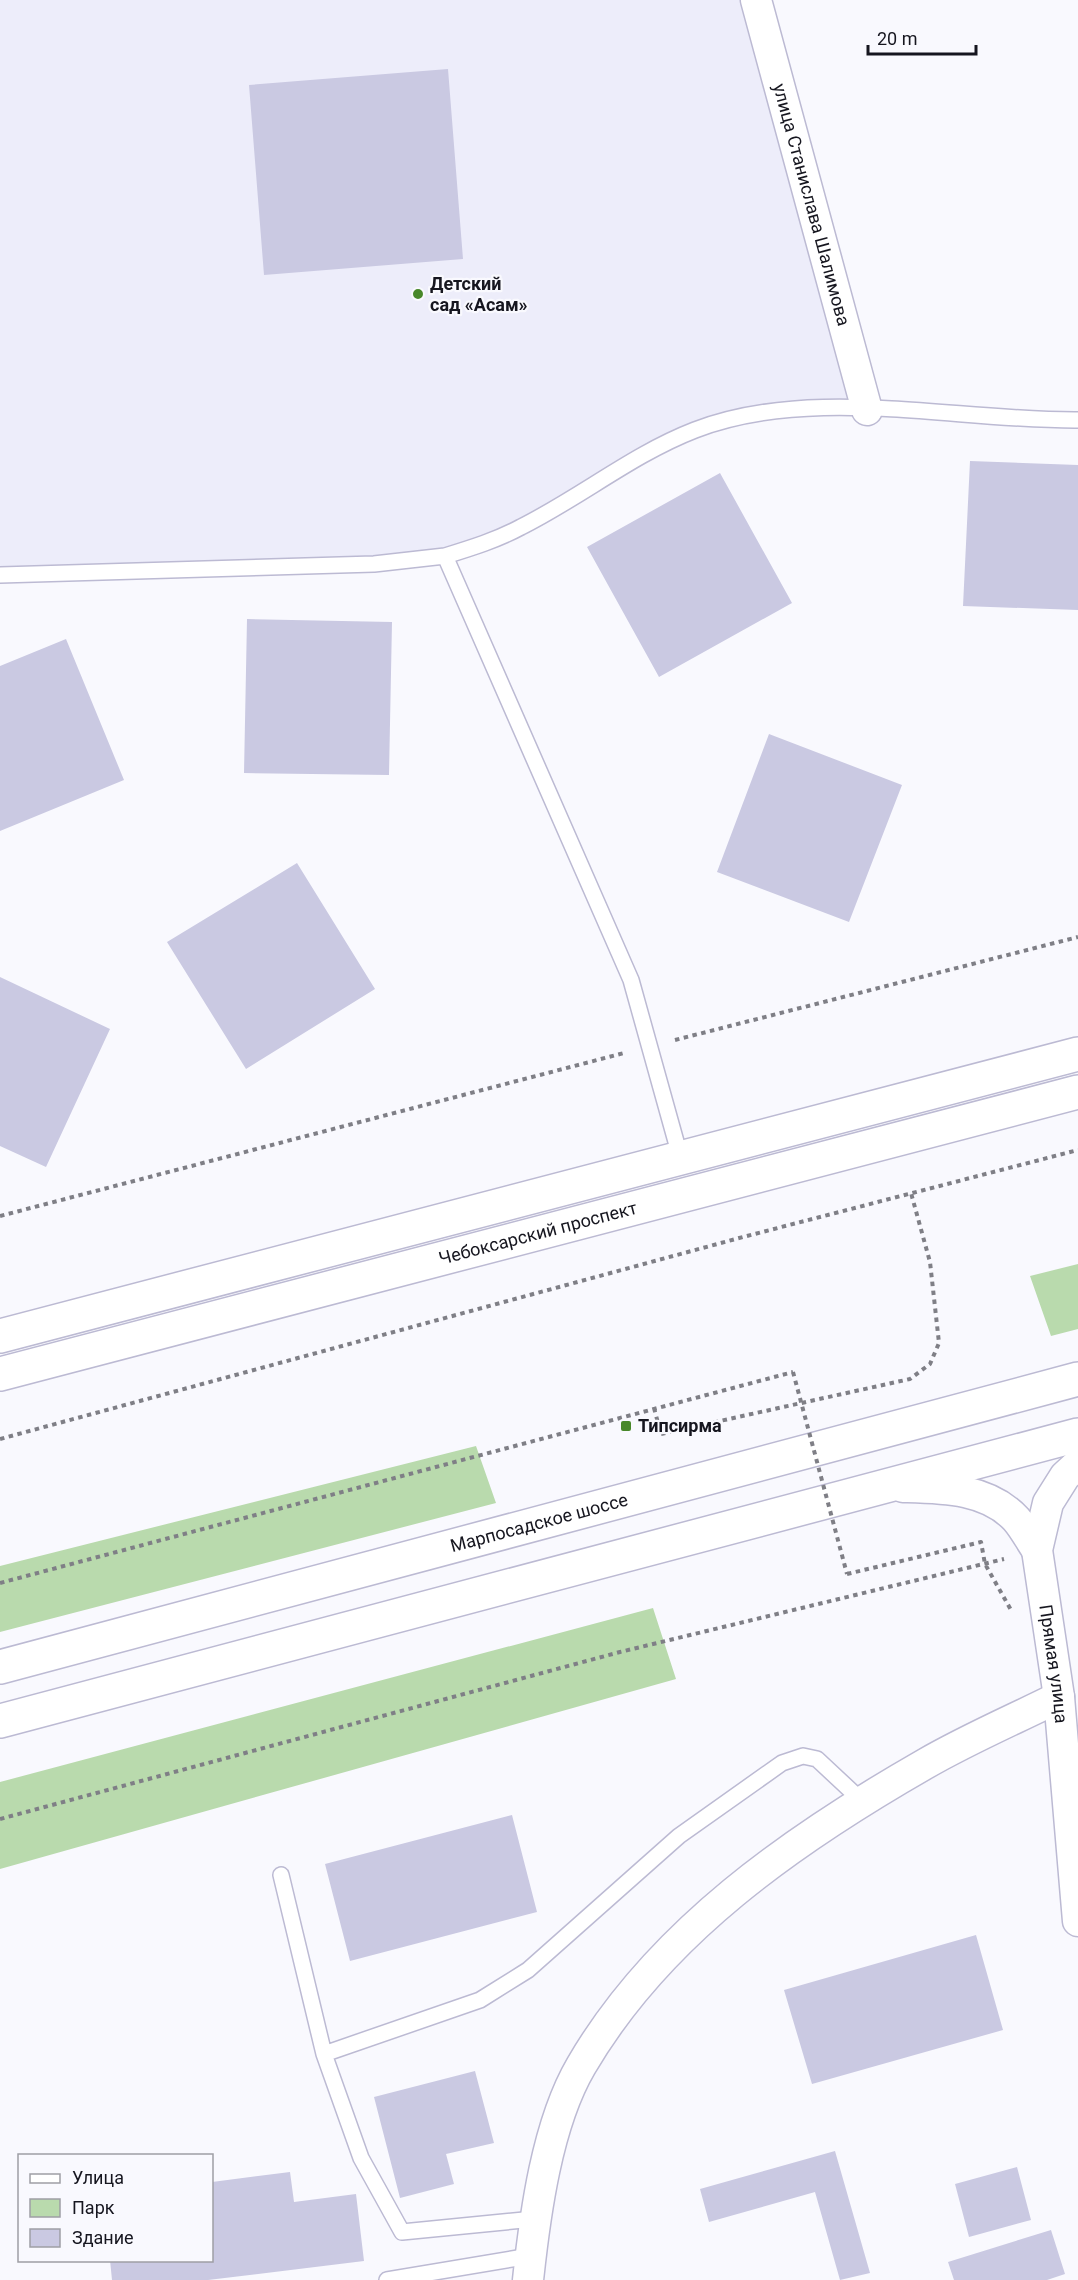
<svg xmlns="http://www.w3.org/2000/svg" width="1078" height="2280" viewBox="0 0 1078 2280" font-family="Roboto,sans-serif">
  <rect width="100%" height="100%" fill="#f9f9fe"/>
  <!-- built -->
  <path fill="#ededfa" d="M 0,0 L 756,0 L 867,410 L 801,408 L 697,429 L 547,513 L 445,556 L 0,575 Z"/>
  <!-- green -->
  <path fill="#b9daad" d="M 1078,1264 L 1078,1329 L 1051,1336 L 1030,1276 Z
    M 476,1446 L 496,1503 L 0,1632 L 0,1566 Z
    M 653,1608 L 676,1679 L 0,1869 L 0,1782 Z"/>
  <!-- building -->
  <path fill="#cac9e2" d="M 448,69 L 463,259 L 264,275 L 249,85 Z
    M 970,461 L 1078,465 L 1078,610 L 963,606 Z
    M 720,473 L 792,603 L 659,677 L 587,547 Z
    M 247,619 L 392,622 L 389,775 L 244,773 Z
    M 66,639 L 124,780 L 0,831 L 0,666 Z
    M 769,734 L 902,785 L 849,922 L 717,872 Z
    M 297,863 L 375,989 L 246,1069 L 167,942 Z
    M 0,977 L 110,1029 L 46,1167 L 0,1146 Z
    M 512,1815 L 537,1912 L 350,1961 L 325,1864 Z
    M 976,1935 L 1003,2030 L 812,2084 L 784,1990 Z
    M 475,2071 L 494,2143 L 446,2154 L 454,2184 L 400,2198 L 374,2097 Z
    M 835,2151 L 870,2273 L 840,2280 L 815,2192 L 709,2222 L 700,2189 Z
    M 1017,2167 L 1031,2220 L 969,2237 L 955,2184 Z
    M 290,2172 L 294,2202 L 356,2194 L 364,2261 L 208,2280 L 112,2280 L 110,2260 L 212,2260 L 212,2182 Z
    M 1051,2230 L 1065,2274 L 1047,2280 L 954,2280 L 948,2262 Z"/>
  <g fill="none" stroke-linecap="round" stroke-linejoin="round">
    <!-- lane casing -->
    <g stroke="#bcbad3" stroke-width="18">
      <path id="lane" d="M 0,575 L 374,564 L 445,556
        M 680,1156 L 631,980 L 445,556 C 471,548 497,540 521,527 C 581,497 633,454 695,430 C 812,385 955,421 1078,420
        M 281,1875 L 324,2054 L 361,2158 L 402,2232 L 534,2219
        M 324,2054 L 480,2000 L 528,1970 L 679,1836 L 782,1763 L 803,1756 L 817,1759 L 863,1802
        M 387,2280 L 530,2256"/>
    </g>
    <!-- street casing -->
    <g stroke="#bcbad3" stroke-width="33">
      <g id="street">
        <path id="s1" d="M 756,0 L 867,410"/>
        <path id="s2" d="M 1078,1464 L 1065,1476 L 1048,1503 L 1037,1550 L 1059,1697 L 1078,1921"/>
        <path d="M 903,1487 C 942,1488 987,1488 1016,1519 C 1024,1528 1030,1540 1037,1550"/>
        <path d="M 528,2280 C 535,2214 547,2124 581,2066 C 659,1932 794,1839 925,1764 C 968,1739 1015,1719 1059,1697"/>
      </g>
    </g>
    <!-- secondary casing -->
    <g stroke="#bcbad3" stroke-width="36">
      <g id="secondary">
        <path d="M 0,1336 L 1078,1054"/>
        <path id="s3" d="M 0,1374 L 1078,1092"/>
      </g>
    </g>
    <!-- primary casing -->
    <g stroke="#bcbad3" stroke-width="36">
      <g id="primary">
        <path id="s4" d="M 0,1667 L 1078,1379"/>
        <path d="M 0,1721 L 1078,1435"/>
      </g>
    </g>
    <!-- path -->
    <path stroke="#7f7f86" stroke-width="4" stroke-dasharray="4.5 4.5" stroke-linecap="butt" d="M 675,1040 L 1078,937
      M 0,1216 L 624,1053
      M 654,1408 L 661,1434 L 910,1379 L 930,1364 L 939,1343 L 930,1262 L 911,1193
      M 0,1439 L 743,1237 L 1078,1150
      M 847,1574 L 981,1542 L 985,1564 L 1011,1610
      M 0,1583 L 793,1372
      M 0,1819 L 620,1652 L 1004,1559"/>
    <!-- lane -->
    <use href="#lane" stroke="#fff" stroke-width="15"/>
    <!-- street -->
    <use href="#street" stroke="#fff" stroke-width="30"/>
    <!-- secondary -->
    <use href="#secondary" stroke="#fff" stroke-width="33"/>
    <!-- primary -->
    <use href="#primary" stroke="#fff" stroke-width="33"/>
    <!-- path-bridge -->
    <path stroke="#7f7f86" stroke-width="4" stroke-dasharray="4.5 4.5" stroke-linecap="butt" d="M 793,1372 L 847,1574"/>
  </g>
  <!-- markers -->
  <g fill="#48882a" stroke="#f9f9fe" stroke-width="2">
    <circle cx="418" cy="294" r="6"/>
    <rect x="620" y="1420" width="12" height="12" rx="3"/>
  </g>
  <g text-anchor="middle" stroke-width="4.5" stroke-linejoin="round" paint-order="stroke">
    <!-- street labels -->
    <g font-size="18" fill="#16161f" stroke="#f9f9fe">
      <text dy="6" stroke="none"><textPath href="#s1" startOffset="212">улица Станислава Шалимова</textPath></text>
      <text dy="6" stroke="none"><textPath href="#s3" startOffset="556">Чебоксарский проспект</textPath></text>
      <text dy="6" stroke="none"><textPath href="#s4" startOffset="558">Марпосадское шоссе</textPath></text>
      <text dy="6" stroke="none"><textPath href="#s2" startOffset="213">Прямая улица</textPath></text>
    </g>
    <!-- poi labels -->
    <g font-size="18" font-weight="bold" fill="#16161f" stroke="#f9f9fe" text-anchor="start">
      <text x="430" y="290">Детский<tspan x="430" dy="21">сад «Асам»</tspan></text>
      <text x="638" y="1432">Типсирма</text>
    </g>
  </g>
  <!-- legend -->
  <rect x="18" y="2154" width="195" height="108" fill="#f9f9fe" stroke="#9e9ea5" stroke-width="1.5"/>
  <rect x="30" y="2174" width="30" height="9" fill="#ffffff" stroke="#9e9ea5" stroke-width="1.5"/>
  <text x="72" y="2184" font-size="18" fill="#16161f">Улица</text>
  <rect x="30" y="2199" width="30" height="18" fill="#b9daad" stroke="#9e9ea5" stroke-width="1.5"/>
  <text x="72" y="2214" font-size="18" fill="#16161f">Парк</text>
  <rect x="30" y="2229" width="30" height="18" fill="#cac9e2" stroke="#9e9ea5" stroke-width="1.5"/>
  <text x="72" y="2244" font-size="18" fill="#16161f">Здание</text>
  <!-- scale -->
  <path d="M868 45v9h108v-9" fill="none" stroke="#16161f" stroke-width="3"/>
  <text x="877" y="45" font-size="18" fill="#16161f" stroke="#f9f9fe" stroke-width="4.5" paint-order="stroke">20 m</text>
</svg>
